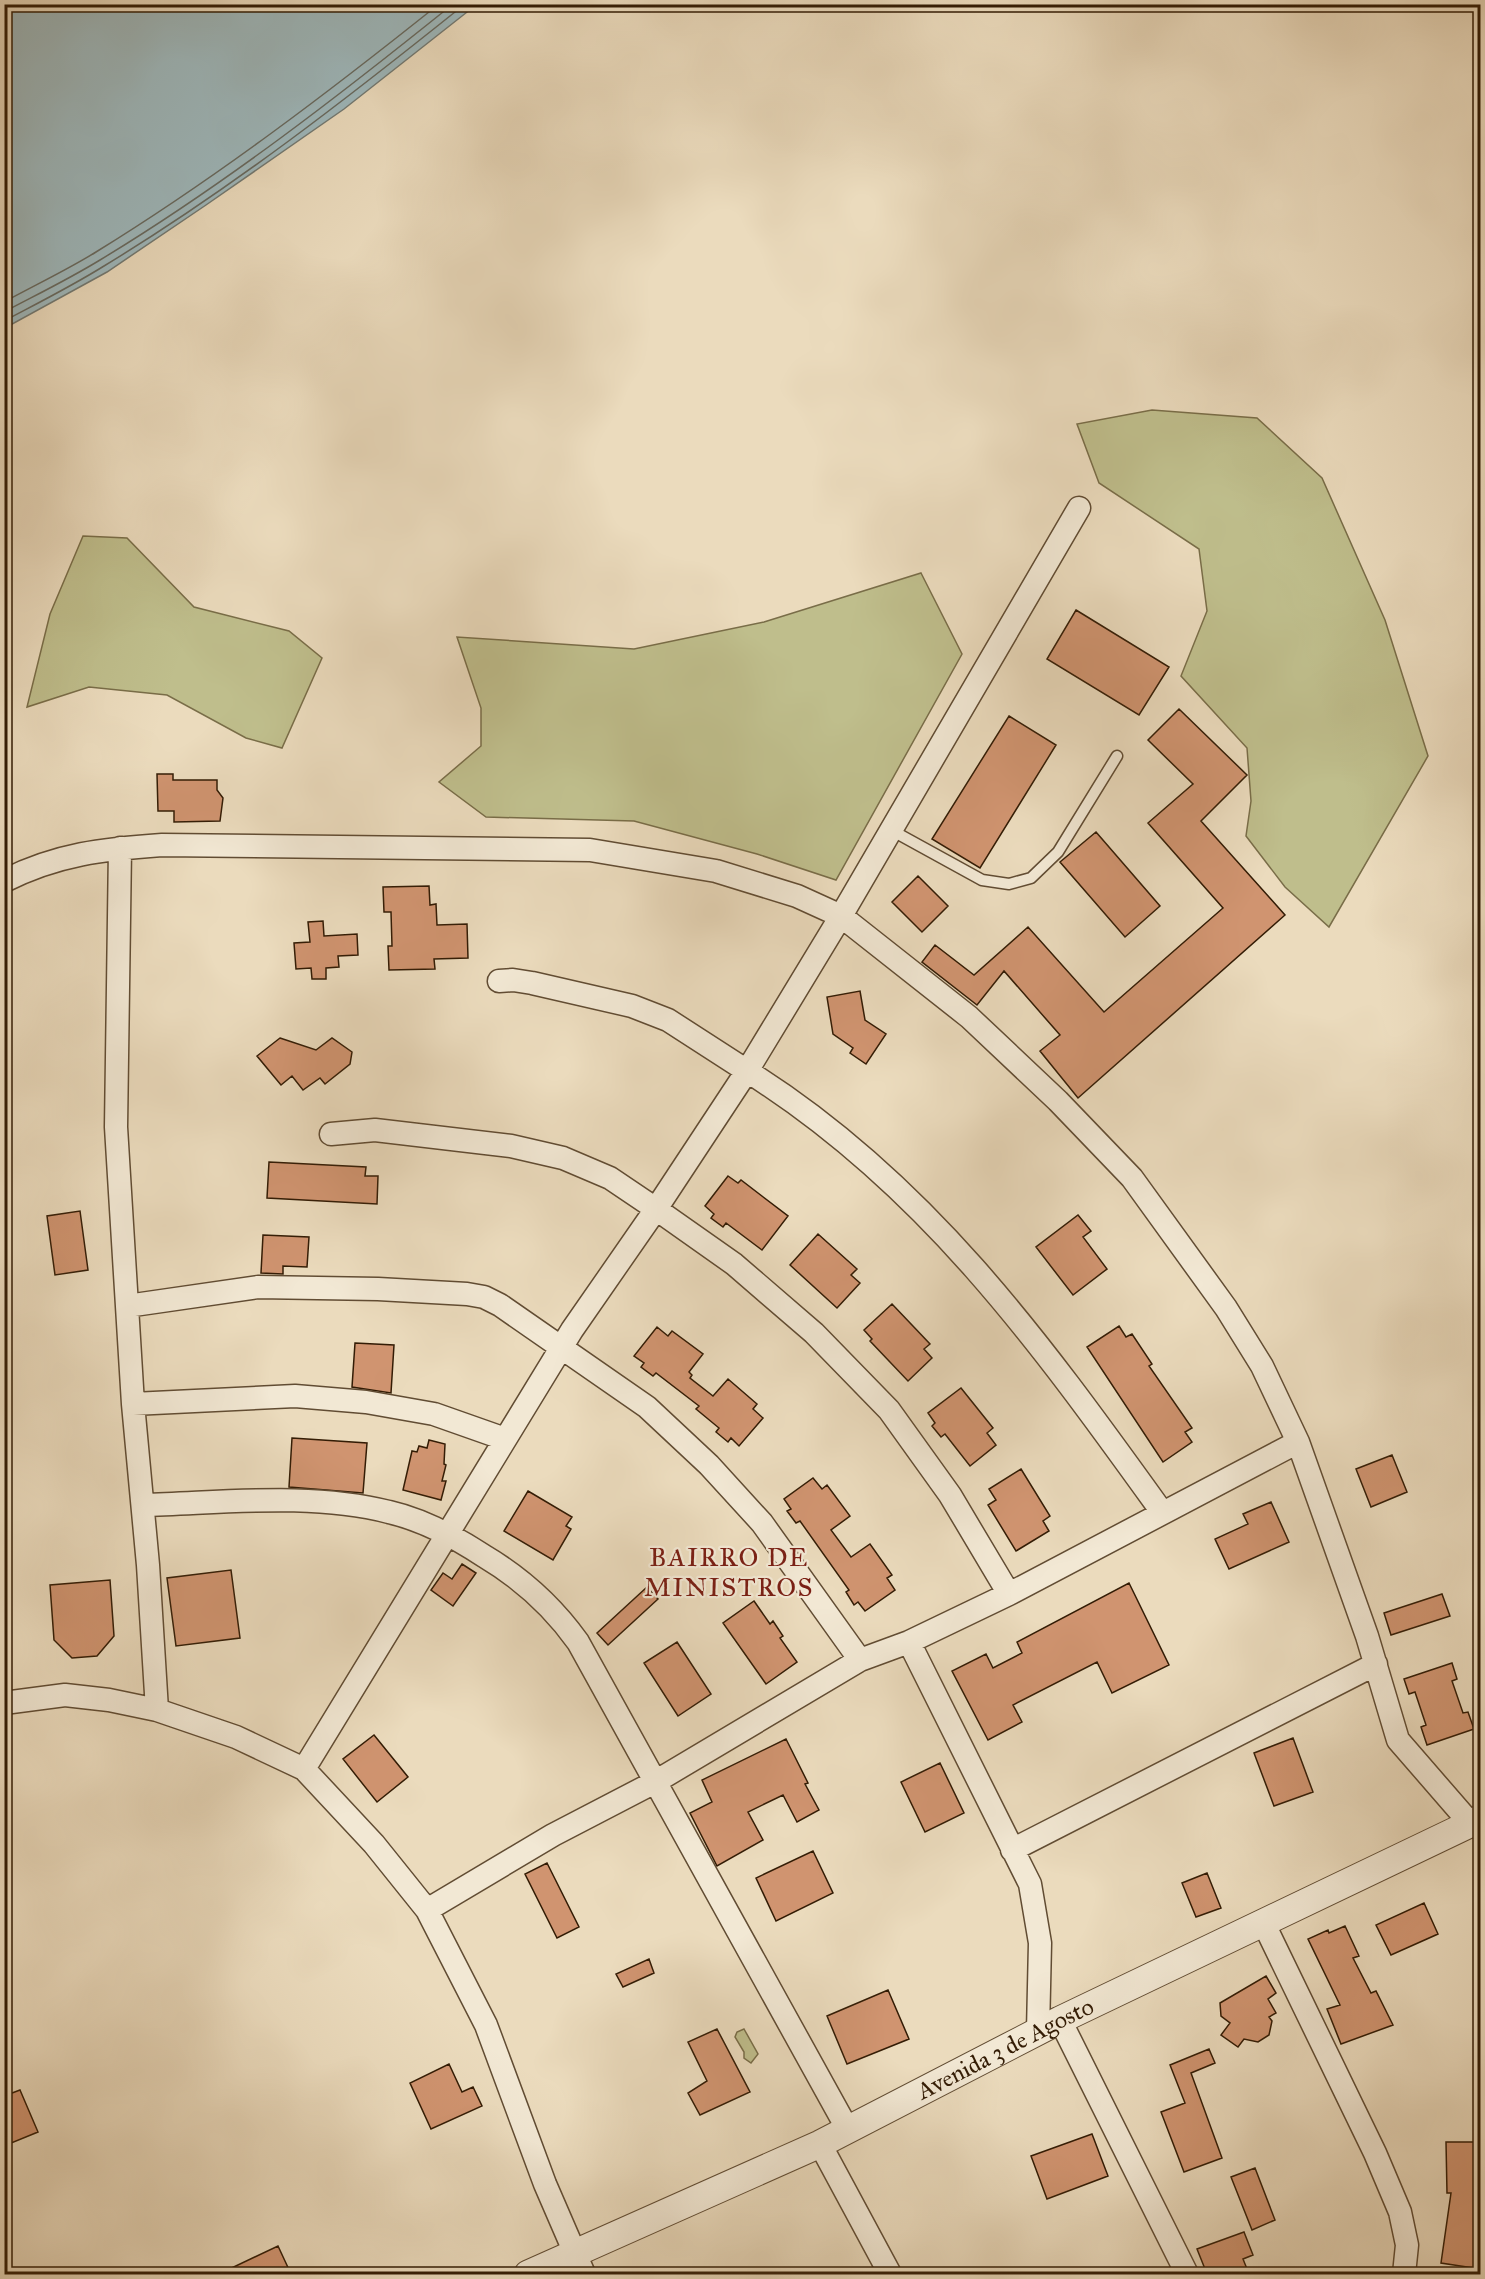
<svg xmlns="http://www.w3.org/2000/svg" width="1485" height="2279" viewBox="0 0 1485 2279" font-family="'IM FELL Great Primer',serif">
  <rect width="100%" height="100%" fill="#ebdbbd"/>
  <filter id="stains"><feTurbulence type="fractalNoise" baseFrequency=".00333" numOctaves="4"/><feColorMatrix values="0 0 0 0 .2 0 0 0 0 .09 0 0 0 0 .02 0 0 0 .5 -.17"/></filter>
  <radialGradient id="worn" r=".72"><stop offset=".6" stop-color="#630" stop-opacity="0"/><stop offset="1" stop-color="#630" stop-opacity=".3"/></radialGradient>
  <!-- green -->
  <path fill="#bfbe8c" stroke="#796d48" stroke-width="1.5" d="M 1152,410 L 1257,418 L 1322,478 L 1385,620 L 1428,756 L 1329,927 L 1285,887 L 1246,836 L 1251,801 L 1247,748 L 1181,676 L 1207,611 L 1199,549 L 1099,483 L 1077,424 Z
    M 83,536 L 127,538 L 194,607 L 289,631 L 322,658 L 282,748 L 246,738 L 167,695 L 89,687 L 27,707 L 50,614 Z
    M 921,573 L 962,654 L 836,880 L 757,854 L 634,821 L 486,817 L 439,782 L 481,746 L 481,708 L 457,637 L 634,649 L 764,622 Z
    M 744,2029 L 758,2054 L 751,2063 L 744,2058 L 744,2052 L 735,2037 L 737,2032 Z"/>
  <!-- water -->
  <path fill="#9eb8bc" stroke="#737a73" stroke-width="1.5" d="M 5,4 L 476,4 L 476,5 L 344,109 L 206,205 L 107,272 L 5,328 Z"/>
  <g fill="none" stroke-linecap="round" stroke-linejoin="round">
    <!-- shore -->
    <path stroke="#686a60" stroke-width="1.5" d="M 4,302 C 35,285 67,270 96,252 C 216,178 329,92 439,4
      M 4,312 C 36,295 69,279 100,260 C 224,185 340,95 453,4
      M 4,321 C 38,303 72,286 104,266 C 231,189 349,97 465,4"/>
  </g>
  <!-- building -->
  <path fill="#d09470" stroke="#331c05" stroke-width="1.5" d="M 1076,610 L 1169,667 L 1139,715 L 1047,659 Z
    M 1179,709 L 1247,775 L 1201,821 L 1285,915 L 1078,1098 L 1040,1051 L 1060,1035 L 1004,971 L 977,1005 L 922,962 L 935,945 L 974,975 L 1028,927 L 1104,1012 L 1223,908 L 1148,823 L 1193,784 L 1148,740 Z
    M 1009,716 L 1056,745 L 980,868 L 932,839 Z
    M 157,774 L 173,774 L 173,780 L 217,780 L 217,790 L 223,798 L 220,821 L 174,822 L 174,811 L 158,811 Z
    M 1096,832 L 1160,906 L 1125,937 L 1060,862 Z
    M 918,876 L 948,906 L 922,932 L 892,902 Z
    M 429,886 L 430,905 L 436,904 L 437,925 L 467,924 L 468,958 L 434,959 L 435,969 L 389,970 L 388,946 L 392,946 L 391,912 L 384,912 L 383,887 Z
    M 323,921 L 324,936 L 357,934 L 358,955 L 338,956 L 339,967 L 326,968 L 326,979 L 312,979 L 311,968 L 296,969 L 294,943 L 310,942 L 308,922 Z
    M 860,991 L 865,1020 L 886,1034 L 866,1064 L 850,1053 L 853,1048 L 833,1034 L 827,997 Z
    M 280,1038 L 316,1050 L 332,1038 L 352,1052 L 350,1064 L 325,1084 L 320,1078 L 303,1090 L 292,1076 L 281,1085 L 257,1056 Z
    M 269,1162 L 366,1167 L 365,1176 L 378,1176 L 377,1204 L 267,1198 Z
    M 728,1176 L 738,1183 L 741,1180 L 788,1216 L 762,1250 L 726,1223 L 723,1227 L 711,1218 L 714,1214 L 705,1206 Z
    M 80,1211 L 88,1270 L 55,1275 L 47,1216 Z
    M 1078,1215 L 1091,1231 L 1083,1237 L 1107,1269 L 1073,1295 L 1036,1247 Z
    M 818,1234 L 857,1269 L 851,1275 L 860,1283 L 837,1308 L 790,1265 Z
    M 263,1235 L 309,1237 L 307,1267 L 283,1266 L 283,1274 L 261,1273 Z
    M 892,1304 L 930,1344 L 924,1349 L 932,1358 L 908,1381 L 870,1341 L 872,1339 L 864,1330 Z
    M 1119,1326 L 1126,1337 L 1132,1334 L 1152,1364 L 1149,1366 L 1192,1428 L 1185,1432 L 1192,1442 L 1163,1462 L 1087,1347 Z
    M 657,1327 L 668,1336 L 672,1331 L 703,1354 L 689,1372 L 692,1375 L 690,1378 L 713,1396 L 728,1379 L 757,1404 L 753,1409 L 763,1418 L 739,1446 L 731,1438 L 728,1442 L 716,1432 L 719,1428 L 696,1409 L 699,1406 L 656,1373 L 653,1376 L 641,1367 L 644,1363 L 634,1356 Z
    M 355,1343 L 394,1345 L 391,1393 L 352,1387 Z
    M 961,1388 L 993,1428 L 987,1433 L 996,1445 L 970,1466 L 945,1434 L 941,1437 L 932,1426 L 935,1423 L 928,1413 Z
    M 292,1438 L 367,1443 L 363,1493 L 289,1487 Z
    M 429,1440 L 445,1444 L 444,1464 L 446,1465 L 442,1481 L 446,1481 L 441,1500 L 403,1490 L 412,1451 L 417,1452 L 419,1446 L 427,1448 Z
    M 1392,1455 L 1407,1492 L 1371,1507 L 1356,1469 Z
    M 1021,1469 L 1050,1516 L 1043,1521 L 1049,1531 L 1016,1551 L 988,1505 L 996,1500 L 989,1489 Z
    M 813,1478 L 822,1489 L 827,1485 L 850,1516 L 831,1530 L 851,1557 L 870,1544 L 892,1575 L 887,1578 L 895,1590 L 865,1611 L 858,1602 L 854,1605 L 846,1592 L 849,1590 L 800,1521 L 796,1523 L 787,1511 L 791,1509 L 784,1499 Z
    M 528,1491 L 572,1517 L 566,1526 L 571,1529 L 553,1560 L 504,1531 Z
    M 1271,1502 L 1289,1542 L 1229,1569 L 1215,1539 L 1248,1524 L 1243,1514 Z
    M 462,1564 L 476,1573 L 453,1606 L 431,1590 L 443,1573 L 452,1579 Z
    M 231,1570 L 240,1638 L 176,1646 L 167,1578 Z
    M 110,1580 L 114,1636 L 97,1656 L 72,1658 L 54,1640 L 50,1585 Z
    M 1129,1583 L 1169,1665 L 1112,1693 L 1097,1662 L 1013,1705 L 1022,1722 L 988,1740 L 952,1671 L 986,1654 L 993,1668 L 1022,1653 L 1017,1642 Z
    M 647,1587 L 658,1599 L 608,1645 L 597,1633 Z
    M 1442,1594 L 1450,1616 L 1391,1635 L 1384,1613 Z
    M 754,1601 L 770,1624 L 773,1621 L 783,1636 L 780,1638 L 797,1662 L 766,1684 L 723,1623 Z
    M 677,1642 L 711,1694 L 678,1716 L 644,1663 Z
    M 1452,1663 L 1457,1679 L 1452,1681 L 1463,1713 L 1468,1712 L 1474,1729 L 1427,1745 L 1421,1727 L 1426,1725 L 1415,1692 L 1409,1694 L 1404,1679 Z
    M 374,1735 L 408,1777 L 377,1802 L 343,1759 Z
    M 1293,1738 L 1313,1792 L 1274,1806 L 1254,1753 Z
    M 786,1739 L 808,1783 L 805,1784 L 819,1810 L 797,1822 L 783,1795 L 748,1812 L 763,1840 L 717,1866 L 690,1813 L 712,1802 L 702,1780 Z
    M 940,1763 L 964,1813 L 925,1832 L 901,1782 Z
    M 813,1851 L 833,1893 L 776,1921 L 756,1878 Z
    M 547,1863 L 579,1927 L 557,1938 L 525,1874 Z
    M 1207,1873 L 1221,1908 L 1196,1917 L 1182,1883 Z
    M 1424,1903 L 1438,1934 L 1391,1955 L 1376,1925 Z
    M 1345,1926 L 1359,1956 L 1353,1958 L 1371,1993 L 1376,1991 L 1393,2025 L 1341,2044 L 1327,2009 L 1340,2005 L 1308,1939 L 1328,1930 L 1329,1933 Z
    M 649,1959 L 654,1973 L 623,1987 L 616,1974 Z
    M 1266,1976 L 1276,1993 L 1268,1999 L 1276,2013 L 1269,2017 L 1272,2021 L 1269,2035 L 1258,2042 L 1244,2039 L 1238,2047 L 1221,2035 L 1230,2023 L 1221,2016 L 1220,2003 Z
    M 888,1990 L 909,2039 L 847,2064 L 827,2016 Z
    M 717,2029 L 750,2092 L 700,2115 L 688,2093 L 707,2081 L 688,2042 Z
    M 1209,2049 L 1215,2063 L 1191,2073 L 1222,2158 L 1184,2172 L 1161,2112 L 1185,2103 L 1170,2065 Z
    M 449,2064 L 462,2092 L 473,2087 L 482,2106 L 431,2129 L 410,2083 Z
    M 20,2090 L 38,2132 L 4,2146 L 4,2096 Z
    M 1092,2134 L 1108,2176 L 1047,2199 L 1031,2156 Z
    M 1446,2142 L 1480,2142 L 1480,2269 L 1441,2263 L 1451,2193 L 1447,2193 Z
    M 1255,2168 L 1275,2220 L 1252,2230 L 1231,2177 Z
    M 1244,2232 L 1253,2255 L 1243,2259 L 1249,2274 L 1207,2274 L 1197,2249 Z
    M 278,2246 L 291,2274 L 219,2274 Z"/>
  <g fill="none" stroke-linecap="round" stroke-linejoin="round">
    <!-- service casing -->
    <g stroke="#614c33" stroke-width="13">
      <path id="service" d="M 891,830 L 982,880 L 1009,884 L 1031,878 L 1058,852 L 1117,756"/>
    </g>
    <!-- minor casing -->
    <g stroke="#614c33" stroke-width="25">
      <path id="minor" d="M 1079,508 L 841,916 L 747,1071 C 926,1183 1041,1344 1162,1512
        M 120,848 L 116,1127 L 133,1404 L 148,1565 L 157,1710
        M 4,881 C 57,854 104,849 162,845 L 590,850 L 716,871 L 797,896 L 841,916 L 969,1017 L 1058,1101 L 1132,1178 L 1226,1308 L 1262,1366 L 1298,1442 L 1367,1636 L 1398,1740 L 1470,1823
        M 331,1134 L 375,1130 L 511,1146 L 563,1158 L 610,1178 L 656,1209 L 734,1264 L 814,1333 L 889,1410 L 950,1495 L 1009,1594
        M 127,1306 L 258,1287 L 378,1289 L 467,1294 L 484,1297 L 500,1305 L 647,1407 L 709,1465 L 762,1523 L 860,1660
        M 133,1404 L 295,1396 L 366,1402 L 434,1414 L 505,1439
        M 143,1505 C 223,1503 311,1492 389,1512 C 424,1520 455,1537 484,1556 C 521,1578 553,1607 578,1642 L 848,2130
        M 909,1642 L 1030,1884 L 1040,1943 L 1038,2031
        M 4,1703 L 65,1695 L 109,1700 L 157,1710 L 236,1737 L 304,1769 L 374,1844 L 427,1910 L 486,2025 L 545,2184 L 584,2274
        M 304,1769 L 572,1330 L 656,1209 L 747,1071 L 668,1020 L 632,1006 L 532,983 L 513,980 L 499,981
        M 1012,1850 L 1376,1664
        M 427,1910 L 553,1835 L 655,1782 L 860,1660 L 909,1642 L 1009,1594 L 1298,1442
        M 1263,1922 L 1375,2153 L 1400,2212 L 1407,2245 L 1404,2274
        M 1060,2020 L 1187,2274
        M 820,2144 L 890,2274"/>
    </g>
    <!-- tertiary casing -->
    <g stroke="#614c33" stroke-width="29">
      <g id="tertiary">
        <path id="s1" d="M 528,2274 L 820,2144 L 1060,2020 L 1480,1819"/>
      </g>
    </g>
    <!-- service -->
    <use href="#service" stroke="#f2e8d4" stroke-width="10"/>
    <!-- minor -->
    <use href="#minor" stroke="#f2e8d4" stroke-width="22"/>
    <!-- tertiary -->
    <use href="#tertiary" stroke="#f2e8d4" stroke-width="27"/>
  </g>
  <g text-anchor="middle" stroke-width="4.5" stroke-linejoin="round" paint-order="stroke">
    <!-- street labels -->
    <g font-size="24" fill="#331c05" stroke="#f2e8d4">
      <text dy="8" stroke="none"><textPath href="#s1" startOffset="528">Avenida 3 de Agosto</textPath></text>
    </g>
    <!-- neighbourhood labels -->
    <g font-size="26" letter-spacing="1.5" fill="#7a1f14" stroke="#f2e8d4">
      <text x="729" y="1566">BAIRRO DE<tspan x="729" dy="30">MINISTROS</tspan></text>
    </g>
  </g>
  <!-- margin -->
  <rect width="1485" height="2279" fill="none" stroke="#ebdbbd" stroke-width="24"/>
  <rect x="6" y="6" width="1473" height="2267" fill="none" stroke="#331c05" stroke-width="3"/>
  <rect x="12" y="12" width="1461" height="2255" fill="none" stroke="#331c05" stroke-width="1.5"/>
  <rect width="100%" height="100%" filter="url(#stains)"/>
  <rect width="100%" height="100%" fill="url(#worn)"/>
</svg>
